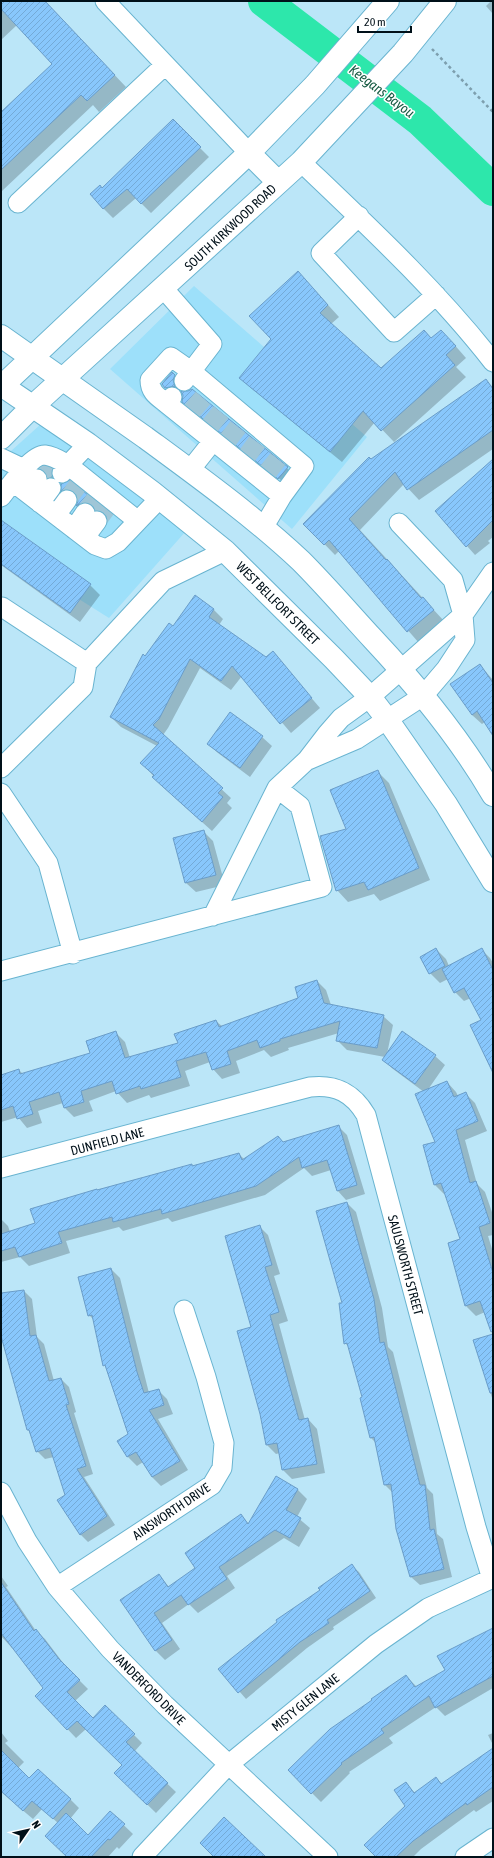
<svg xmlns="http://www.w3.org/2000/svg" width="494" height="1858" viewBox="0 0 494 1858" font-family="'Asap Condensed',sans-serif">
  <defs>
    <pattern id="building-hatch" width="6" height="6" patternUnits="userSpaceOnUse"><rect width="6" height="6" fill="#88c7fc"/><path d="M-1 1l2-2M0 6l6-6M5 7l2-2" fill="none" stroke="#74aad7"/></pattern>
  </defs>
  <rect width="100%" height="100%" fill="#bbe6f8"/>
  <!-- built -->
  <path fill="#9de0fa" d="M 194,286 L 367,437 L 292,529 L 110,369 Z
    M 41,424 L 186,531 L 109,618 L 1,550 L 1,460 Z"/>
  <!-- shadow -->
  <path fill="#0003" d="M 1,1 L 37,1 L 57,14 L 126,87 L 99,112 L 93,105 L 2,191 L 1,113 L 54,64 L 17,25 L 1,40 Z
    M 491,1 L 493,1 L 493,14 L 486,6 Z
    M 173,121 L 209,157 L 151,213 L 136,198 L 113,218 L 103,208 L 102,189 Z
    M 309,284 L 339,317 L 331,324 L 381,369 L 432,339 L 452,342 L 466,358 L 456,367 L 466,377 L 394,442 L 375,422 L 342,462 L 252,389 L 240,378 L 272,339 Z
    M 172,374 L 177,379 L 176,384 L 177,389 L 169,391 L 163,384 Z
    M 486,381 L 493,387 L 493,449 L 419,500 L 404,484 L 360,530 L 444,621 L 419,643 L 339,551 L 335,555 L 305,524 L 371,460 Z
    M 184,394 L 287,468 L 290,471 L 282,481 L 186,404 Z
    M 493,461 L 493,537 L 488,541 L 490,543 L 475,555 L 467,546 Z
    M 45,467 L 55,473 L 55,480 L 52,480 L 43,469 Z
    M 70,482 L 107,511 L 110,514 L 108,516 L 103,513 L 99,513 L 94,506 L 90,505 L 84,506 L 80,509 L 77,506 L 78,496 L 72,492 L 65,493 L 62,490 Z
    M 1,528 L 90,585 L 100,595 L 80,622 L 1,565 Z
    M 195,597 L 214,610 L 223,619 L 219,625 L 266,658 L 273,653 L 320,708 L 291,733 L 242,676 L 231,690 L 200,668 L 168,728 L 163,735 L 231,798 L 227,803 L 232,808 L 212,831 L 163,787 L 142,763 L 157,746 L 121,727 L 111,717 L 146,657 L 174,627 Z
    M 480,665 L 493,680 L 493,734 L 485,722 L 482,724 L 472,715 Z
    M 262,737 L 272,746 L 250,777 L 218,753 L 208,744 Z
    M 377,771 L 389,783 L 430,880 L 380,901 L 374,894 L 348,902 L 337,890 L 347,829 Z
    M 203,831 L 213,841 L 225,885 L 196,892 L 186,883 Z
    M 436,949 L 446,959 L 449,966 L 481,949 L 490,958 L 493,963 L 493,1069 L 482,1020 L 471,998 L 464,1001 L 455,992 L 448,979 L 440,983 L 430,973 L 421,957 Z
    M 317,981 L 326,990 L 331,1005 L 383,1016 L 393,1025 L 387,1054 L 435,1056 L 445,1065 L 427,1091 L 447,1082 L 456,1092 L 458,1096 L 466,1094 L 475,1103 L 487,1131 L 465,1140 L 477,1184 L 485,1192 L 493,1215 L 493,1235 L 488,1236 L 493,1252 L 493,1331 L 485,1312 L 476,1316 L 466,1306 L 461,1291 L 461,1240 L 446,1193 L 444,1194 L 434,1184 L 436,1143 L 424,1092 L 393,1069 L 383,1060 L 385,1057 L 347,1050 L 337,1040 L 339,1033 L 288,1048 L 289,1050 L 271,1057 L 264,1050 L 236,1061 L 240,1073 L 222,1079 L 213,1069 L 210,1062 L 185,1071 L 190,1086 L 151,1098 L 149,1095 L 127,1103 L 116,1091 L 89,1101 L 93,1111 L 74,1117 L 65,1108 L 63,1103 L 38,1111 L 42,1123 L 27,1128 L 18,1117 L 1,1122 L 1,1076 L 19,1070 L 23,1074 L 91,1053 L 116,1033 L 125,1042 L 130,1058 L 179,1043 L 216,1021 L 223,1027 L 299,999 Z
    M 338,1126 L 347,1135 L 365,1194 L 346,1200 L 337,1190 L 331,1170 L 312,1176 L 304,1168 L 265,1195 L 172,1222 L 168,1218 L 123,1231 L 119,1227 L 66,1241 L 70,1253 L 29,1266 L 20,1257 L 1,1262 L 1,1219 L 8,1226 L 10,1232 L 36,1223 L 32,1209 L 60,1200 L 239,1154 L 245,1160 L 278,1137 L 284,1143 Z
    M 347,1203 L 356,1212 L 382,1308 L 388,1347 L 393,1352 L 427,1488 L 433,1494 L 437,1534 L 443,1539 L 452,1577 L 420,1585 L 411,1577 L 393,1493 L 385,1485 L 376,1443 L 371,1438 L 361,1399 L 363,1398 L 349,1347 L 345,1343 L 343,1303 Z
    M 259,1226 L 268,1235 L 280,1274 L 274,1276 L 288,1321 L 279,1324 L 305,1420 L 308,1419 L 317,1429 L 325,1473 L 292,1479 L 283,1470 L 280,1453 L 276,1454 L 266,1444 L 253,1328 Z
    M 111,1269 L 120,1278 L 149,1393 L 158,1390 L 167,1399 L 173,1414 L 158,1419 L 188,1470 L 161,1486 L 152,1477 L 143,1462 L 137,1466 L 128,1457 L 130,1435 L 107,1368 L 104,1365 L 94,1320 L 89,1315 Z
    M 24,1291 L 32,1299 L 37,1337 L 44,1344 L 54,1381 L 61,1379 L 69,1387 L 76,1412 L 74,1413 L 93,1474 L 84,1477 L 115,1525 L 88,1542 L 80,1534 L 54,1457 L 45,1459 L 37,1451 L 28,1429 L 1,1337 L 1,1294 Z
    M 493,1335 L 493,1401 L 474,1340 Z
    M 276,1477 L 298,1490 L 307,1499 L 297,1517 L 310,1528 L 299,1547 L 284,1538 L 227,1576 L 235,1588 L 198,1613 L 189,1604 L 162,1623 L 180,1649 L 165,1660 L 156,1651 L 122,1601 L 159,1575 L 169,1587 L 197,1568 L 241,1515 L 249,1524 Z
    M 352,1566 L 359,1572 L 376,1598 L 333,1627 L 334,1629 L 307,1648 L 246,1699 L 220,1669 Z
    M 1,1576 L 8,1586 L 6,1587 L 36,1631 L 45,1639 L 67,1668 L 88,1689 L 75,1701 L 93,1719 L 105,1706 L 142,1743 L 134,1752 L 176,1792 L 156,1813 L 115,1773 L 123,1765 L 86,1729 L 76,1738 L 36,1696 L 45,1688 L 13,1647 L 12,1648 L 1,1636 Z
    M 493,1629 L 493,1688 L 445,1716 L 436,1707 L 389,1738 L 393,1743 L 349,1772 L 350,1773 L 321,1802 L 312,1793 L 406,1676 L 417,1687 L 447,1671 Z
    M 1,1732 L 8,1741 L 5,1743 L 24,1762 L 18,1768 L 29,1779 L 70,1799 L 79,1808 L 70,1819 L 88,1836 L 110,1812 L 133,1834 L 119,1849 L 117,1847 L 108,1857 L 68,1857 L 58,1823 L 42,1809 L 33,1819 L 1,1792 Z
    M 493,1733 L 493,1745 L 488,1735 Z
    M 493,1750 L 493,1801 L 476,1812 L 474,1810 L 421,1849 L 413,1857 L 378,1857 L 406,1806 L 406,1783 L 415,1793 L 436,1778 L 442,1784 Z"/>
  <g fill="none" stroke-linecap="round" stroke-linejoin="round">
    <!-- river -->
    <path stroke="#2de7ab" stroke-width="32" d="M 264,1 L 420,120 L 493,190"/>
  </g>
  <!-- building -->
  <path fill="url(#building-hatch)" stroke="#6a9dc9" d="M 1,1 L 45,1 L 115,75 L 87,101 L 81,95 L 1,170 L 1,112 L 52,64 L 1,9 Z
    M 173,119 L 201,147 L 141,204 L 127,189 L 103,209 L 90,194 L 100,185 L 102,188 Z
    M 298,271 L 328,305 L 320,313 L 381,368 L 424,330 L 431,338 L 441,330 L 456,346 L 446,355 L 455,365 L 381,431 L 363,411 L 330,452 L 239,378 L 271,339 L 249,316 Z
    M 172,372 L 175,375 L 173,380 L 175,386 L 165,388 L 162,384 Z
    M 486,379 L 493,389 L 493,430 L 407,490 L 395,472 L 349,519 L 386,560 L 387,559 L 421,598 L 423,597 L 434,610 L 407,632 L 329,540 L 324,545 L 303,524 L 369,457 L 371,459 Z
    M 192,389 L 288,467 L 278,479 L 182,402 L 183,395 L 181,391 L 188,391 Z
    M 493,459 L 493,520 L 466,547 L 435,511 Z
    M 70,480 L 107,511 L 105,514 L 99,510 L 95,510 L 92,504 L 86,502 L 81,503 L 76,506 L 78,501 L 74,491 L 68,489 L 61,491 L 61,484 Z
    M 1,520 L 91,584 L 70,613 L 1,564 Z
    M 195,595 L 214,609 L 209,617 L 266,657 L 273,651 L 312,698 L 280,724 L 232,666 L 221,681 L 190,659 L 159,719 L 153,725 L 223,788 L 218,793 L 223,797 L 202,822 L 152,777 L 154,775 L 140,763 L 159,743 L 110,717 L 143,654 L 145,656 L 169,623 L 173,626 Z
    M 480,664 L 493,683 L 493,736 L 477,711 L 472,715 L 450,684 Z
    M 230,712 L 263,736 L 240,768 L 207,744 Z
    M 378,770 L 419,868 L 368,890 L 364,882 L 336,891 L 320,836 L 346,829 L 330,790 Z
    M 204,830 L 216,875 L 185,883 L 173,838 Z
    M 436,948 L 445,966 L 429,974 L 420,957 Z
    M 482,948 L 493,970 L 493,1073 L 470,1025 L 481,1020 L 464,988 L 454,993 L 442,969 Z
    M 317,980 L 324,1003 L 384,1015 L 377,1048 L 336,1041 L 340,1021 L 280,1039 L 280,1041 L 260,1048 L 257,1040 L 227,1051 L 231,1064 L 212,1070 L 206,1052 L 176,1061 L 181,1077 L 141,1089 L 140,1086 L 116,1094 L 112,1081 L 81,1091 L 84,1102 L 64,1108 L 59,1092 L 29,1102 L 33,1114 L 17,1119 L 13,1106 L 1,1110 L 1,1075 L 19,1069 L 20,1074 L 90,1053 L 86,1041 L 116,1031 L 125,1058 L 178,1043 L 174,1034 L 216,1020 L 219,1027 L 298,998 L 295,987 Z
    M 402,1031 L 436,1055 L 415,1084 L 382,1060 Z
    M 447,1081 L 454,1097 L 466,1092 L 478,1121 L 456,1130 L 470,1183 L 476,1181 L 490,1223 L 479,1227 L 493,1273 L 493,1331 L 491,1332 L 480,1301 L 465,1306 L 448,1243 L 460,1239 L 441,1183 L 434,1185 L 423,1145 L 435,1142 L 415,1094 Z
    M 339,1125 L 357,1185 L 337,1191 L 327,1160 L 302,1168 L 299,1157 L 256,1186 L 162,1214 L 161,1209 L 113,1222 L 112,1217 L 58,1232 L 62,1243 L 19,1257 L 15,1247 L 1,1251 L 1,1234 L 35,1223 L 30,1209 L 97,1189 L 97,1190 L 192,1164 L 192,1166 L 239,1153 L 242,1160 L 278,1136 L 283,1142 Z
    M 347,1202 L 374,1299 L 380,1343 L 384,1342 L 420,1485 L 425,1485 L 430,1530 L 434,1529 L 444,1569 L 410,1577 L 396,1529 L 391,1484 L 384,1485 L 374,1437 L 370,1438 L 360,1398 L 362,1397 L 347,1343 L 344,1344 L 339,1303 L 342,1303 L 316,1211 Z
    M 260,1225 L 272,1265 L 265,1267 L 279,1312 L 270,1315 L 299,1420 L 308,1418 L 317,1464 L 282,1470 L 277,1443 L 266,1445 L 260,1414 L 237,1331 L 251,1327 L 225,1236 Z
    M 111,1268 L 137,1372 L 144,1393 L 159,1389 L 164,1405 L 149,1410 L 180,1461 L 152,1477 L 136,1452 L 127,1457 L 117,1441 L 128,1434 L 105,1365 L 103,1366 L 92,1315 L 88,1316 L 78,1277 Z
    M 24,1290 L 30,1336 L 36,1335 L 49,1381 L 61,1378 L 69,1404 L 66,1405 L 86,1466 L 77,1469 L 107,1516 L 80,1535 L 57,1500 L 65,1495 L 50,1448 L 36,1452 L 29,1430 L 27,1430 L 1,1336 L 1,1293 Z
    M 493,1334 L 493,1393 L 490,1393 L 473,1340 Z
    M 276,1476 L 298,1489 L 286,1510 L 301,1518 L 290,1538 L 275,1530 L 219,1567 L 227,1579 L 188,1605 L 181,1595 L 154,1613 L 172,1640 L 155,1651 L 120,1600 L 159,1574 L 168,1587 L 195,1568 L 185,1553 L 241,1514 L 248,1524 Z
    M 352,1564 L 370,1591 L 327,1620 L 329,1623 L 300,1642 L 238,1693 L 218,1669 L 277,1622 L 276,1620 L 320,1590 L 318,1588 Z
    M 1,1582 L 34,1631 L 36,1629 L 59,1659 L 80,1680 L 67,1692 L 93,1718 L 105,1705 L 135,1734 L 126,1742 L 168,1783 L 147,1805 L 114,1773 L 122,1765 L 77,1721 L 67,1730 L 35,1696 L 43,1688 L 1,1633 Z
    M 493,1628 L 493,1676 L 435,1708 L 429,1696 L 381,1729 L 384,1733 L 341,1763 L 342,1764 L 311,1794 L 288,1770 L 330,1729 L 372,1700 L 371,1699 L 406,1675 L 415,1687 L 445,1670 L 437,1656 Z
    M 493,1748 L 493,1787 L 467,1805 L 466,1803 L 413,1841 L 396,1857 L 376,1857 L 364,1845 L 405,1806 L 394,1790 L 406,1782 L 414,1793 L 436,1777 L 441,1784 Z
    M 1,1750 L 29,1778 L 38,1769 L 71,1799 L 53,1819 L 32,1801 L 23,1811 L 1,1791 Z
    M 110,1811 L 125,1824 L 110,1840 L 108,1839 L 91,1857 L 67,1857 L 45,1836 L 66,1813 L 88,1835 Z
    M 224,1817 L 266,1857 L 214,1857 L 200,1843 Z"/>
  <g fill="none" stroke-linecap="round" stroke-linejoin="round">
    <!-- minor-tunnel -->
    <path stroke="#9fc6d7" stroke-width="19" stroke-dasharray="19 10" stroke-linecap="butt" d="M 191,412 L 203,398
      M 209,427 L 221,412
      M 227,441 L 238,427
      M 246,457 L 257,442
      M 266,474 L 278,459
      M 37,479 L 49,464
      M 67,500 L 78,485
      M 85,513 L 96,498
      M 97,521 L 108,506"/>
    <!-- minor casing -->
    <g stroke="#69b4d0" stroke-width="21">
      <path id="minor" d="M 105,1 L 249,153
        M 301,162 C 368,226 436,289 493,362
        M 18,203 L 165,65
        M 359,216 L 321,253 L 394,332 L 436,295
        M 163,288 L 212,344 L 184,381
        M 172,397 L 166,403 L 282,496 L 263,528
        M 166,403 C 157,396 150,392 150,380 L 171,357 L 191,371 L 304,466 L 282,496
        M 1,458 L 24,469
        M 190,470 L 213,441
        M 62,473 L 68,465 L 138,521 L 160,498
        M 13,482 L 95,545 L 106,549 L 118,542 L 138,521
        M 26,492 L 37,479
        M 1,497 C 9,487 32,454 45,455 C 54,456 61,461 68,465 L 88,444
        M 40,503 L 51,488
        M 56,515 L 67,500
        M 74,529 L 85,513
        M 85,537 L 97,521
        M 1,609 L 2,607 L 87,663
        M 308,760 L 357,739 L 423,696 L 446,669 L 465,640 L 463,615 L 453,580 L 399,523
        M 1,768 L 83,687 L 87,663 L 163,581 L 225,551
        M 1,793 L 48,863 L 73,954
        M 213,916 L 277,788 L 307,760 L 327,734 L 341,718 L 370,697 L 463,615 L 493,572
        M 1,971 L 322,887 L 300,806 L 277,788
        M 1,1168 L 310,1087 C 336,1084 353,1093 366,1115 L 476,1527 L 492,1579
        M 1,1492 L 27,1541 L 57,1587 L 110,1649 L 165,1705 L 328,1857
        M 57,1587 L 212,1485 L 222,1468 L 224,1443 L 206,1377 L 184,1310
        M 142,1857 L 228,1765 L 376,1644 L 428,1608 L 493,1578
        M 465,1857 L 493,1838"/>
    </g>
    <!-- major casing -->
    <g stroke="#69b4d0" stroke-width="24">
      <path id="major" d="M 249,153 L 278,182
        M 1,336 C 50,370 98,404 146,438 C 199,477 253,516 301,561 C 326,586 349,613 373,639 C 416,685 461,740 493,795
        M 1,385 L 88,444 L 152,492 L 225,551 L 334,659 L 370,697 L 387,719 L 446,804 L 493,881
        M 1,387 L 249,153 L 315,85 L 388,1
        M 1,438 L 33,406 L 301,162 L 403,53 L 445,1"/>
    </g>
    <!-- path -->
    <path stroke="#7d9fae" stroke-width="2.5" stroke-dasharray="3 3" stroke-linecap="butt" d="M 432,49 L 493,112"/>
    <!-- minor -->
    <use href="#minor" stroke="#fff" stroke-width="19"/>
    <!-- major -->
    <use href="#major" stroke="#fff" stroke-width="22"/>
  </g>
  <g text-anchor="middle" stroke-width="3" stroke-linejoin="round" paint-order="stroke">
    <!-- street labels -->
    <g font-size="13" fill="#001019" stroke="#fff">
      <text transform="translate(230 227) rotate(-43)" y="5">SOUTH KIRKWOOD ROAD</text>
      <text transform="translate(278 603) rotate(45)" y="5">WEST BELLFORT STREET</text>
      <text transform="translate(107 1141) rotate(-15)" y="5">DUNFIELD LANE</text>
      <text transform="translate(406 1265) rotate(75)" y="5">SAULSWORTH STREET</text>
      <text transform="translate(171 1511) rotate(-34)" y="5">AINSWORTH DRIVE</text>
      <text transform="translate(149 1688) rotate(45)" y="5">VANDERFORD DRIVE</text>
      <text transform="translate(305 1702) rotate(-39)" y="5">MISTY GLEN LANE</text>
    </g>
    <!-- water labels -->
    <g font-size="14" font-style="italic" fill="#165a42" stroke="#fff">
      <text transform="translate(382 91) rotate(37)" y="5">Keegans Bayou</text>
    </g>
  </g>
  <!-- border -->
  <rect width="494" height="1858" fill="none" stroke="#001019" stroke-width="4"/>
  <!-- north arrow -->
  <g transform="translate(28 1830) rotate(56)" stroke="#ffffff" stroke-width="3" paint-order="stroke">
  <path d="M0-3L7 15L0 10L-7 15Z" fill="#001019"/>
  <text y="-6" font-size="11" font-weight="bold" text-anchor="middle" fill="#001019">N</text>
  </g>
  <!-- scale -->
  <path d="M358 26v6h53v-6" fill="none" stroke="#001019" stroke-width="2"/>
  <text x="364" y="26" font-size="12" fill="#001019" stroke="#ffffff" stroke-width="3" paint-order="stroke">20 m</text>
</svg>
